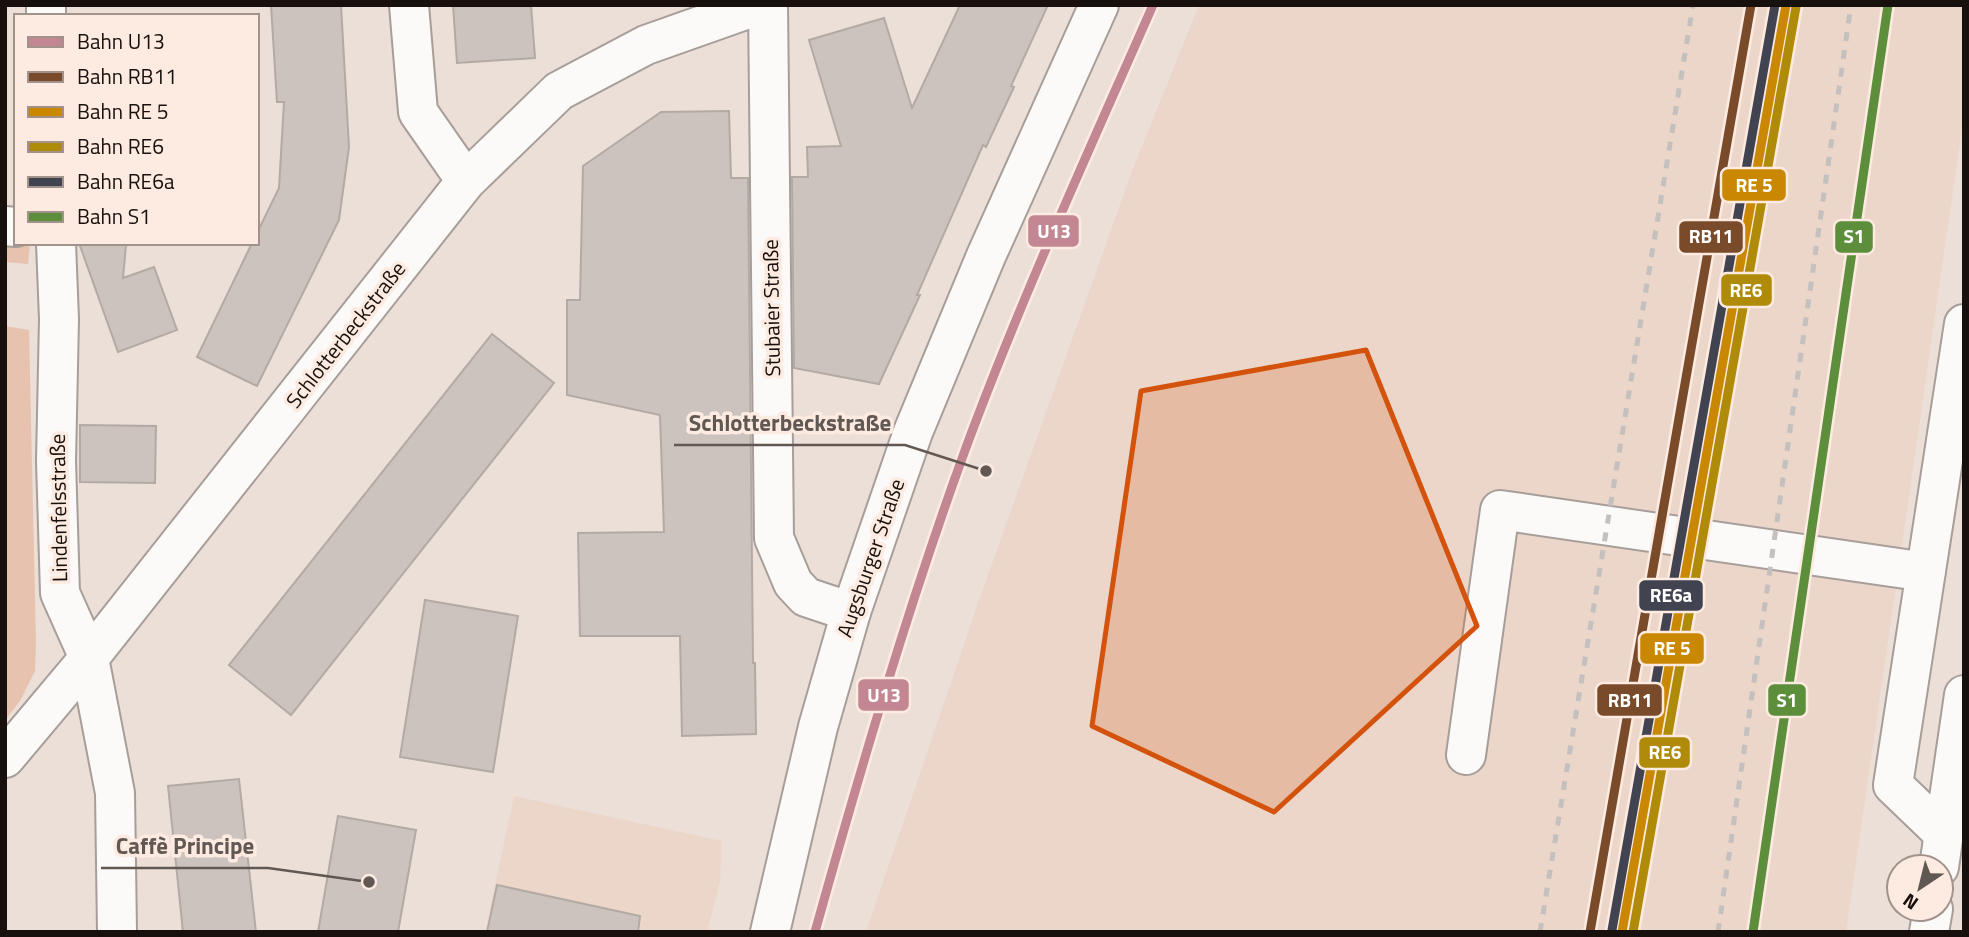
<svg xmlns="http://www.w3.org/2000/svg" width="1969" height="937" viewBox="0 0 1969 937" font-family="'Titillium Web',sans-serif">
  <rect width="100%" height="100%" fill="#ebdfd8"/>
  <!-- built -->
  <path fill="#ecd6ca" d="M 1199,5 L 1964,5 L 1964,115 L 1846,932 L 866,932 L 978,603 L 1132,171 Z
    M 514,796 L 722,841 L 720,881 L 707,932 L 485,932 Z"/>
  <!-- green -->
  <path fill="#e7c3af" d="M 5,234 L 16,243 L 30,243 L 28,264 L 5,262 Z
    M 5,326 L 29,330 L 36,643 L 35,671 L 20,701 L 5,720 Z"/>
  <!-- building -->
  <path fill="#ccc3be" stroke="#b3aaa4" stroke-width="2" d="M 271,5 L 341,5 L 349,147 L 339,220 L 257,386 L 197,357 L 252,243 L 257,243 L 257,233 L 279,188 L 284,102 L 277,102 Z
    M 453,5 L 531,5 L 535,58 L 457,63 Z
    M 960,5 L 1048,5 L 1011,86 L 1014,87 L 986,147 L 983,145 L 917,295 L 920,295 L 879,384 L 794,368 L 792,177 L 808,177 L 807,147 L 841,146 L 809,40 L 884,18 L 912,108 Z
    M 729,111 L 731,178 L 748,178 L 753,663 L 755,663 L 756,734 L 682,736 L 680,636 L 580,636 L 578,533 L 664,532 L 660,415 L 567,395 L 567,300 L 580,300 L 583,166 L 661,112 Z
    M 79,243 L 126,245 L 123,278 L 154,267 L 177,330 L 118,352 Z
    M 492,334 L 554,383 L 291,715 L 229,665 Z
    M 80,425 L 156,426 L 155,483 L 80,482 Z
    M 425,600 L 518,616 L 493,772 L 400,757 Z
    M 239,779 L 256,932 L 183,932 L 168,786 Z
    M 338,816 L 416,830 L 398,932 L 318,932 Z
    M 497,885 L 640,916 L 638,932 L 487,932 Z"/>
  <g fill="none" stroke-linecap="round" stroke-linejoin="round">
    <!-- minor casing -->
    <g stroke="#a79e99" stroke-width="42">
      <path id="minor" d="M 46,5 L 46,16
        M 409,5 L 418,112 L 466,181
        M 768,5 L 774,538 L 793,583 L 806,597 L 851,612
        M 5,226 L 16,227
        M 56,243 L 59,319 L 56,461 L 60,593 L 89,658 L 115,793 L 117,932
        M 1466,755 L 1500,510 L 1926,572
        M 5,758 L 89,658 L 466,181 L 559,91 L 646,45 L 759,5
        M 1944,834 L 1893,785 L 1964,324"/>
    </g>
    <!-- major casing -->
    <g stroke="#a79e99" stroke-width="42">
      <path id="major" d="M 1939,867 L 1964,695
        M 770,932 L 818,727 L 851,612 L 913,432 L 986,256 L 1099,5
        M 1929,932 L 1933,909"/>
    </g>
    <!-- minor -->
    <use href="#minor" stroke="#fcfaf9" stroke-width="38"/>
    <!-- major -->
    <use href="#major" stroke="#fcfaf9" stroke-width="38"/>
    <!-- rail -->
    <path stroke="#c4c0be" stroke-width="5" stroke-dasharray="9 9" stroke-linecap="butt" d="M 1540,932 L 1693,5
      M 1718,932 L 1851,5"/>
    <!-- rail-1 casing -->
    <g stroke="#fdebe1" stroke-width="14">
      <path id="rail-1" d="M 815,932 C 860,771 907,610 964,453 C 1020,301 1088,153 1153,5"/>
    </g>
    <!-- rail-2 casing -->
    <g stroke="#fdebe1" stroke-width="14">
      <path id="rail-2" d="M 1590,932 C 1642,623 1698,314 1751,5"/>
    </g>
    <!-- rail-3 casing -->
    <g stroke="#fdebe1" stroke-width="14">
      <path id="rail-3" d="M 1622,932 L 1786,5"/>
    </g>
    <!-- rail-4 casing -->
    <g stroke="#fdebe1" stroke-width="14">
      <path id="rail-4" d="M 1633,932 L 1796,7"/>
    </g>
    <!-- rail-5 casing -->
    <g stroke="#fdebe1" stroke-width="14">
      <path id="rail-5" d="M 1612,930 L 1775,5"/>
    </g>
    <!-- rail-6 casing -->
    <g stroke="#fdebe1" stroke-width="14">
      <path id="rail-6" d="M 1753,932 L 1888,5"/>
    </g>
    <!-- rail-1 -->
    <use href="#rail-1" stroke="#c28792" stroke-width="9"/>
    <!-- rail-2 -->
    <use href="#rail-2" stroke="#7a4b2a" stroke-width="9"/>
    <!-- rail-3 -->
    <use href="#rail-3" stroke="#ca8802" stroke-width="9"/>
    <!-- rail-4 -->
    <use href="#rail-4" stroke="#af8b09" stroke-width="9"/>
    <!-- rail-5 -->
    <use href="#rail-5" stroke="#424351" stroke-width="9"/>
    <!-- rail-6 -->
    <use href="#rail-6" stroke="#5c8e3c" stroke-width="9"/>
  </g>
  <!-- marked area -->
  <path fill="#d3520c" fill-opacity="0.2" stroke="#d3520c" stroke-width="5" stroke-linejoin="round" d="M 1366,350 L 1477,626 L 1274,812 L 1092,726 L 1141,391 Z"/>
  <g text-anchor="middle" stroke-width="7" stroke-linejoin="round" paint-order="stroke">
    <!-- street labels -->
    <g font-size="21" fill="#18100c" stroke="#fdebe1">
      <text transform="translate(772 308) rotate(-91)" y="7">Stubaier Straße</text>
      <text transform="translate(346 335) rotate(-52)" y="7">Schlotterbeckstraße</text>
      <text transform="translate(59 508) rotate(-91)" y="7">Lindenfelsstraße</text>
      <text transform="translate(871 558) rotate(-71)" y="7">Augsburger Straße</text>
    </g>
  </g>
  <!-- callouts -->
  <path fill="none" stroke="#625853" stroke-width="2.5" d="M986 471L905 445H674M369 882L268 868H101"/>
  <g fill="#625853" stroke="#fdebe1" stroke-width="2.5">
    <circle cx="986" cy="471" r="7"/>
    <circle cx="369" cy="882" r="7"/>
  </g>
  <g font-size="23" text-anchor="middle" font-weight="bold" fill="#625853" stroke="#fdebe1" stroke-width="7" stroke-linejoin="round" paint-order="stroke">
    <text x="790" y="431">Schlotterbeckstraße</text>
    <text x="185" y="854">Caffè Principe</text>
  </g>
  <g stroke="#fdebe1" stroke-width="2.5">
    <rect x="1721" y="168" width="66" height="34" rx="7" fill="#ca8802"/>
    <rect x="1027" y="214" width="53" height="34" rx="7" fill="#c28792"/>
    <rect x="1834" y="220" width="40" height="34" rx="7" fill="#5c8e3c"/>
    <rect x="1678" y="220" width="66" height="34" rx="7" fill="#7a4b2a"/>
    <rect x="1720" y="273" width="53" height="34" rx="7" fill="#af8b09"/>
    <rect x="1638" y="579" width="66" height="33" rx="7" fill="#424351"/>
    <rect x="1639" y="632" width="66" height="33" rx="7" fill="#ca8802"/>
    <rect x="857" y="678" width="53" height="34" rx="7" fill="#c28792"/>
    <rect x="1596" y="683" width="67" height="34" rx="7" fill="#7a4b2a"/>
    <rect x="1767" y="683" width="40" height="34" rx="7" fill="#5c8e3c"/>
    <rect x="1638" y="736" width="53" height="33" rx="7" fill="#af8b09"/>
  </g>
  <g font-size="19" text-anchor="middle" font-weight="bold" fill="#fff">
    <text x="1754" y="192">RE 5</text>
    <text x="1054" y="238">U13</text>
    <text x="1854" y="243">S1</text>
    <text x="1711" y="243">RB11</text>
    <text x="1746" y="297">RE6</text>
    <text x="1671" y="602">RE6a</text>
    <text x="1672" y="655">RE 5</text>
    <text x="884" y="702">U13</text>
    <text x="1630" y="707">RB11</text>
    <text x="1787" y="707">S1</text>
    <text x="1665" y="759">RE6</text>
  </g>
  <!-- border -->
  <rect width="1969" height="937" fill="none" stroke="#18100c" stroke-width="14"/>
  <!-- legend -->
  <rect x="14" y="14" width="245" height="231" fill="#fdebe1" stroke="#a1938c" stroke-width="2"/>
  <rect x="28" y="37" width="35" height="10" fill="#c28792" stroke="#a1938c" stroke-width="2"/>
  <text x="77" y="49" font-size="21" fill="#18100c">Bahn U13</text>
  <rect x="28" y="72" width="35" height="10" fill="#7a4b2a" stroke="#a1938c" stroke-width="2"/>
  <text x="77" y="84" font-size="21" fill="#18100c">Bahn RB11</text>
  <rect x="28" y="107" width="35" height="10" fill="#ca8802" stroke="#a1938c" stroke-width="2"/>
  <text x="77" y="119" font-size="21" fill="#18100c">Bahn RE 5</text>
  <rect x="28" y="142" width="35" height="10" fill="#af8b09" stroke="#a1938c" stroke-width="2"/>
  <text x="77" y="154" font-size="21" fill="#18100c">Bahn RE6</text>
  <rect x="28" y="177" width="35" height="10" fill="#424351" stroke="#a1938c" stroke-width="2"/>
  <text x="77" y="189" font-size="21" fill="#18100c">Bahn RE6a</text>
  <rect x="28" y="212" width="35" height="10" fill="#5c8e3c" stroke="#a1938c" stroke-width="2"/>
  <text x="77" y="224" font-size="21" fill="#18100c">Bahn S1</text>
  <!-- north arrow -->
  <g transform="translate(1920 888) rotate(215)"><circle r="33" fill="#fdebe1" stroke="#a1938c" stroke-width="2"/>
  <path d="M0-5L12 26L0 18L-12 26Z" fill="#625853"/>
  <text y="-10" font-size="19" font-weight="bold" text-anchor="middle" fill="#18100c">N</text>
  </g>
</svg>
